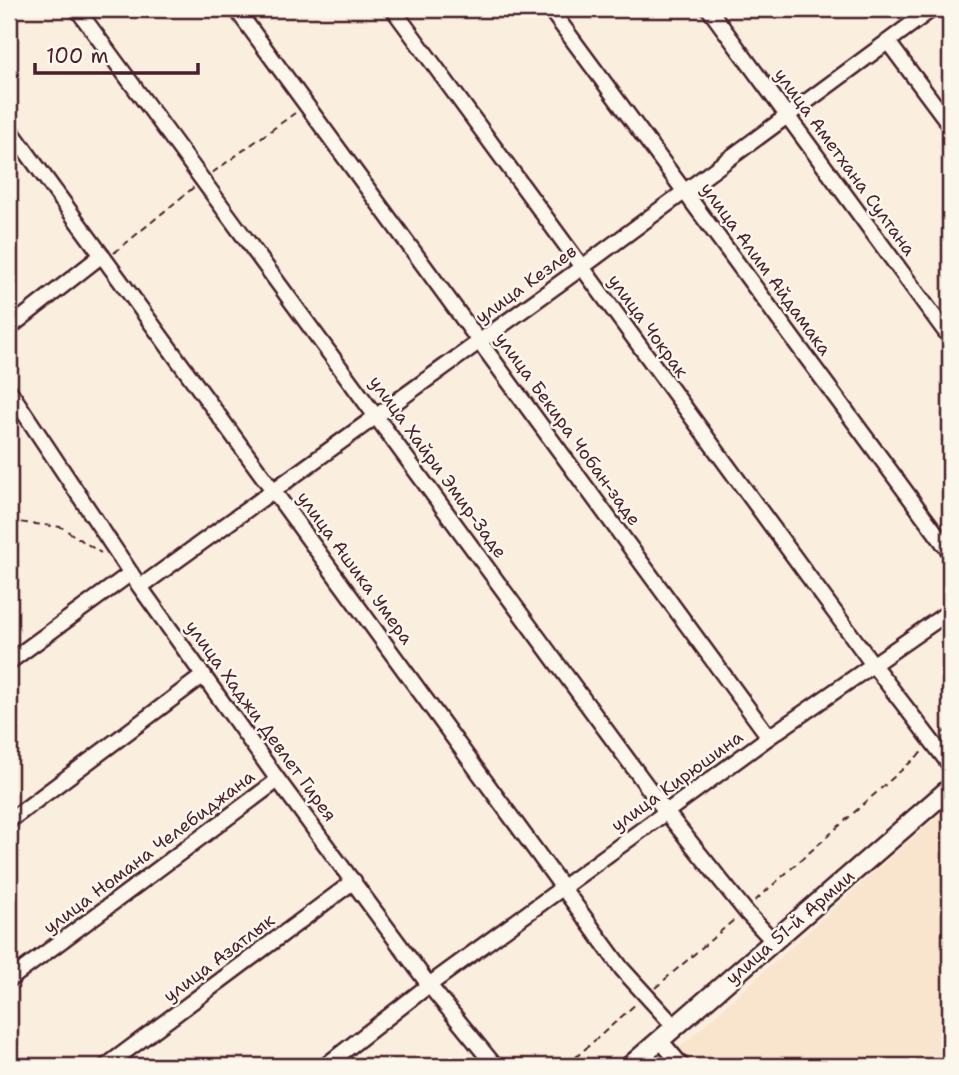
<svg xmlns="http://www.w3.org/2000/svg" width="959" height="1075" viewBox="0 0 959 1075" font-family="'Shantell Sans',sans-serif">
  <rect width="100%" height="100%" fill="#faefde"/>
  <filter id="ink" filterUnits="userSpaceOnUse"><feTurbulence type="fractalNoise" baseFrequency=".0143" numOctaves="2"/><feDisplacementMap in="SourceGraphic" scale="14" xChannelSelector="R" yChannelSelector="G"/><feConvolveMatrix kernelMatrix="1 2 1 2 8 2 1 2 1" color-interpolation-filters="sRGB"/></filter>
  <g filter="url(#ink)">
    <!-- built -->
    <path fill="#f9e5ce" d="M 950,805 L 950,1066 L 659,1066 L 874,872 Z"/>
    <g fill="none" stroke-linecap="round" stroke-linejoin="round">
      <!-- minor casing -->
      <g stroke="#4a1f2b" stroke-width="19">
        <path id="minor" d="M 77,9 L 666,812 L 747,913 L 774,942
          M 236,9 L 769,737
          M 393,9 L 874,666 L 950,765
          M 550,9 L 950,552
          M 709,9 L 950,338
          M 888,42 L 950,125
          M 9,128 L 622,969 L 675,1027
          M 9,328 L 102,255
          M 9,390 L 140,587 L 278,780 L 429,985 L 495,1066
          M 140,587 L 581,268 L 932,9
          M 9,662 L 131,573
          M 9,821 L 204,675
          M 9,980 L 278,780
          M 660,1040 L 682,1066
          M 106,1066 L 354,881
          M 325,1066 L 429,985 L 769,737 L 950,611"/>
      </g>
      <!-- major casing -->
      <g stroke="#4a1f2b" stroke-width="23">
        <path id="major" d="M 630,1066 L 950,788"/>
      </g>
      <!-- path -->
      <path stroke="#4a1f2b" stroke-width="2" stroke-dasharray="7 5" stroke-linecap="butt" d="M 212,173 L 295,113
        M 114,253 L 194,187
        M 9,521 L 61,527 L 101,553
        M 943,733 L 950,727
        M 755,901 L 923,751
        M 655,988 L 735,919
        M 566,1066 L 637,1003"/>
      <!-- minor -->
      <use href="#minor" stroke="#fbf7ec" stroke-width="14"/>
      <!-- major -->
      <use href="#major" stroke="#fbf7ec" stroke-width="18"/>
    </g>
  </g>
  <g text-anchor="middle" stroke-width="5" stroke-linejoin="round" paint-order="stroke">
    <!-- street labels -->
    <g font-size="18" fill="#4a1f2b" stroke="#fbf7ec">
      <text transform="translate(845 162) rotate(54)" y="6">улица Аметхана Султана</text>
      <text transform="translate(766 269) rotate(54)" y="6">улица Алим Айдамака</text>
      <text transform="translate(526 284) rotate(-36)" y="6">улица Кезлев</text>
      <text transform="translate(648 326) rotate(54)" y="6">улица Чокрак</text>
      <text transform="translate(568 429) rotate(54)" y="6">улица Бекира Чобан-заде</text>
      <text transform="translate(438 467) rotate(54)" y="6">улица Хайри Эмир-Заде</text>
      <text transform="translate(355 568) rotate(54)" y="6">улица Ашика Умера</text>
      <text transform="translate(261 721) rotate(54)" y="6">улица Хаджи Девлет Гирея</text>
      <text transform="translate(677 781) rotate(-36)" y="6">улица Кирюшина</text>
      <text transform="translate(149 852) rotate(-37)" y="6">улица Номана Челебиджана</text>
      <text transform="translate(790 927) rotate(-41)" y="6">улица 51-й Армии</text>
      <text transform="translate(219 958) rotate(-37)" y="6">улица Азатлык</text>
    </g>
  </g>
  <!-- margin -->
  <rect width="959" height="1075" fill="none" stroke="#fbf7ec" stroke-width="35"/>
  <rect x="18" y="18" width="924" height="1040" fill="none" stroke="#4a1f2b" stroke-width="2.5" filter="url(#ink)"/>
  <!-- scale -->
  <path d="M35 63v10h163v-10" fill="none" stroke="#4a1f2b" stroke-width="3.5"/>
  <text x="46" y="63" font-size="21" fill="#4a1f2b" stroke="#fbf7ec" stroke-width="5" paint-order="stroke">100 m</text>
</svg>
